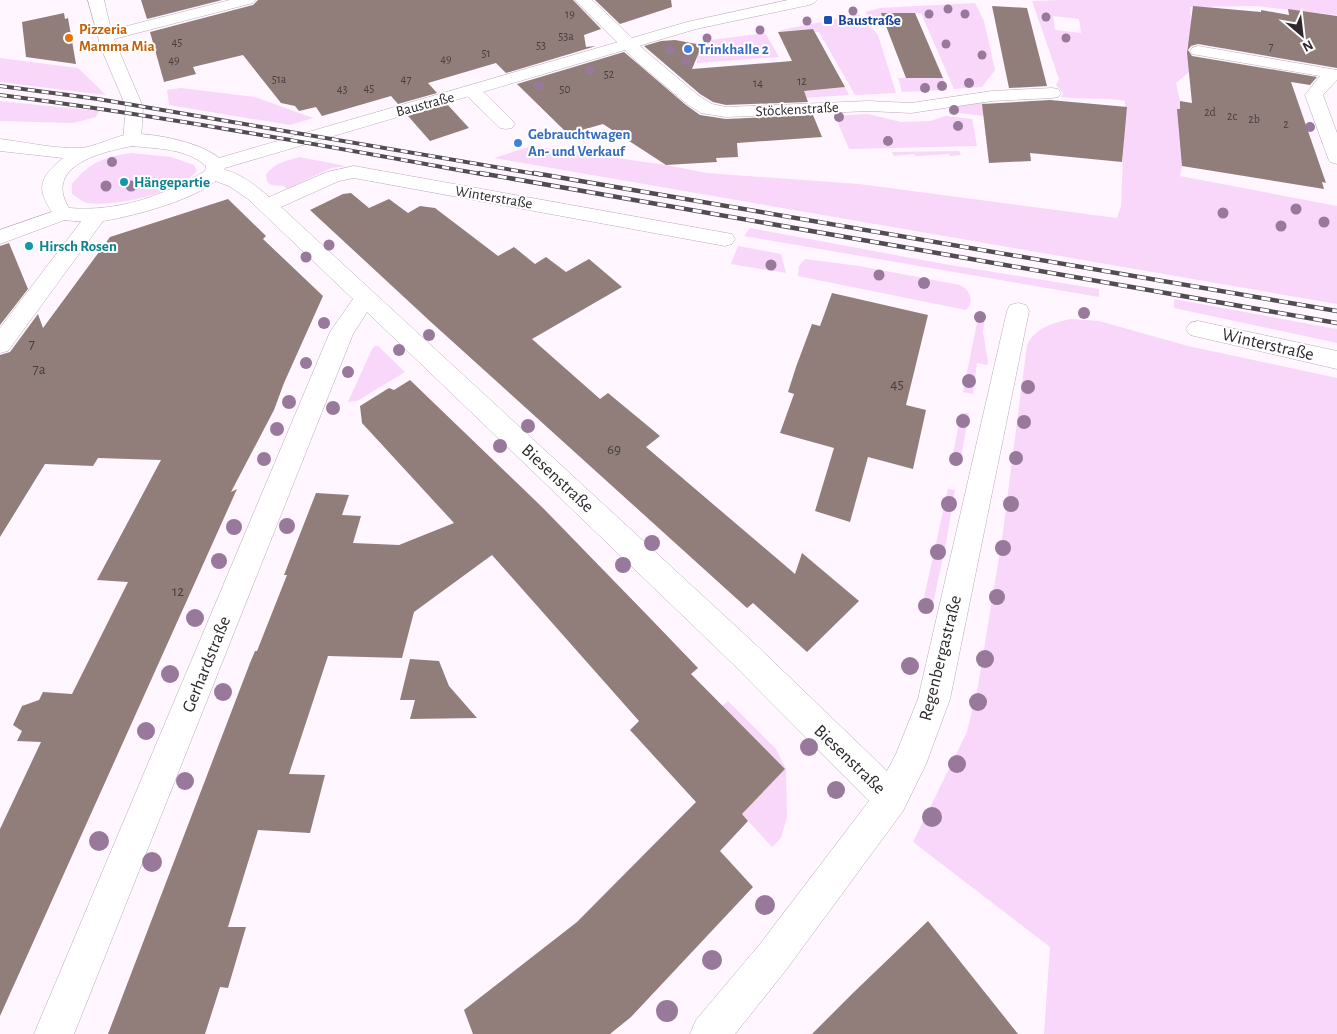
<svg xmlns="http://www.w3.org/2000/svg" width="1337" height="1034" viewBox="0 0 1337 1034" font-family="'Alegreya Sans',sans-serif">
  <rect width="100%" height="100%" fill="#fff6ff"/>
  <!-- green -->
  <path fill="#f8d7fa" fill-rule="evenodd" d="M 1063,0 L 1337,0 L 1337,15 L 1255,6 L 1190,7 L 1191,24 L 1187,48 L 1189,72 L 1176,83 L 1180,101 L 1182,166 L 1180,176 L 1337,206 L 1337,304 L 494,158 L 532,146 L 666,165 L 707,173 L 859,184 L 1117,218 L 1121,206 L 1125,101 C 1104,97 1082,100 1061,97 L 1063,93 L 1056,85 L 1059,79 L 1032,1 ZM 1053,16 L 1079,19 L 1081,33 L 1055,30 Z
    M 975,3 L 984,21 L 995,70 L 982,87 L 954,89 L 921,13 L 882,13 L 886,24 L 876,26 L 865,12 L 880,8 Z
    M 859,14 L 878,35 L 896,93 L 855,95 L 819,32 L 815,32 L 813,29 L 777,31 Z
    M 765,33 L 779,57 L 697,63 L 697,57 L 703,41 Z
    M 0,58 L 78,68 L 106,95 L 0,82 Z
    M 898,78 L 943,78 L 947,90 L 902,92 Z
    M 803,83 L 807,91 L 845,87 L 849,95 L 803,98 Z
    M 181,88 L 255,97 L 313,118 L 290,125 L 169,105 L 167,90 Z
    M 984,100 L 985,105 L 982,105 L 985,116 L 950,112 L 948,106 Z
    M 0,101 L 99,111 L 96,117 L 73,123 L 0,121 Z
    M 868,114 L 901,122 L 930,121 L 946,116 L 972,119 L 977,146 L 849,149 L 835,116 Z
    M 959,151 L 961,155 L 950,156 L 949,154 L 916,156 L 914,154 L 894,156 L 892,152 Z
    M 132,153 L 171,157 L 194,165 L 197,171 C 179,193 116,207 88,203 C 82,202 77,197 72,194 L 72,184 C 90,162 104,157 132,153 Z
    M 299,157 L 346,166 L 331,168 L 287,189 L 284,186 L 271,185 L 267,181 L 266,175 C 273,163 287,161 299,157 Z
    M 750,228 L 944,264 L 1099,289 L 1099,297 L 744,236 Z
    M 738,246 L 781,254 L 786,273 L 731,264 Z
    M 805,259 L 859,266 L 960,285 C 970,290 975,302 966,310 L 798,276 L 799,266 Z
    M 1174,299 L 1337,329 L 1337,343 L 1174,308 Z
    M 979,313 L 985,314 L 983,332 L 988,362 L 987,365 L 977,363 L 973,394 L 963,392 Z
    M 1071,319 L 1099,321 L 1188,346 L 1337,378 L 1337,1034 L 1044,1034 L 1050,947 L 913,842 L 967,732 L 978,686 L 1002,539 L 1027,345 C 1036,327 1053,323 1071,319 Z
    M 375,346 L 378,346 L 405,372 L 357,401 L 348,402 L 372,349 Z
    M 961,413 L 969,413 L 960,463 L 951,465 Z
    M 948,489 L 955,490 L 946,543 L 931,613 L 921,611 Z
    M 728,701 L 776,749 L 786,769 L 787,817 L 781,838 L 772,847 L 742,814 L 785,769 L 722,706 Z"/>
  <!-- building -->
  <path fill="#917e7a" d="M 141,0 L 222,0 L 147,19 Z
    M 258,0 L 573,0 L 601,29 L 584,35 L 586,47 L 596,46 L 506,73 L 496,63 L 428,83 L 437,93 L 398,104 L 391,96 L 322,116 L 316,107 L 299,111 L 295,106 L 281,103 L 243,55 L 193,67 L 196,74 L 164,82 L 150,32 L 253,5 Z
    M 595,0 L 671,0 L 672,7 L 620,24 Z
    M 992,6 L 1027,8 L 1047,86 L 1009,88 Z
    M 1193,6 L 1261,12 L 1261,10 L 1289,15 L 1288,9 L 1337,16 L 1337,68 L 1198,44 L 1191,46 L 1188,50 L 1192,56 L 1317,77 L 1310,85 L 1291,82 L 1326,183 L 1322,182 L 1324,189 L 1182,166 L 1177,109 L 1180,109 L 1180,101 L 1192,103 L 1187,53 Z
    M 64,13 L 65,19 L 68,18 L 76,64 L 26,57 L 22,22 Z
    M 881,13 L 915,13 L 943,78 L 906,78 Z
    M 813,29 L 845,87 L 804,91 L 808,102 L 726,105 L 713,102 L 700,94 L 644,46 L 661,41 L 675,40 L 702,45 L 692,69 L 792,61 L 778,32 Z
    M 624,52 L 686,105 L 700,115 L 726,119 L 813,115 L 822,137 L 737,143 L 738,157 L 716,158 L 717,162 L 666,165 L 603,124 L 568,134 L 517,84 Z
    M 1050,100 L 1127,107 L 1122,162 L 1030,153 L 1031,161 L 989,163 L 982,104 Z
    M 447,104 L 469,128 L 430,141 L 408,116 Z
    M 351,193 L 369,208 L 389,199 L 408,213 L 420,206 L 435,208 L 498,256 L 514,247 L 535,264 L 546,257 L 566,272 L 589,259 L 622,287 L 532,339 L 600,399 L 608,393 L 660,436 L 646,447 L 795,574 L 802,553 L 859,601 L 807,652 L 753,603 L 747,608 L 432,323 L 310,210 L 343,194 Z
    M 228,199 L 266,236 L 263,239 L 323,296 L 284,383 L 274,410 L 231,492 L 237,489 L 0,1016 L 0,829 L 41,742 L 17,741 L 22,731 L 13,725 L 22,706 L 39,700 L 43,692 L 72,694 L 128,582 L 97,580 L 161,460 L 98,458 L 93,466 L 45,464 L 0,537 L 0,355 L 10,352 L 38,314 L 43,328 L 110,237 Z
    M 9,243 L 28,289 L 0,325 L 0,246 Z
    M 832,293 L 928,315 L 906,405 L 926,410 L 913,469 L 868,457 L 850,522 L 815,511 L 834,448 L 780,433 L 794,394 L 788,392 L 796,367 L 812,324 L 820,326 Z
    M 410,380 L 543,508 L 649,617 L 698,668 L 691,674 L 785,769 L 742,814 L 748,821 L 720,851 L 753,887 L 631,1017 L 610,1034 L 473,1034 L 464,1010 L 577,922 L 696,802 L 630,730 L 639,721 L 492,555 L 414,612 L 402,658 L 328,656 L 289,774 L 325,775 L 310,833 L 258,830 L 228,927 L 246,927 L 228,988 L 220,987 L 205,1034 L 108,1034 L 250,663 L 255,651 L 257,651 L 287,575 L 284,575 L 316,493 L 349,495 L 342,515 L 361,516 L 353,543 L 399,545 L 454,523 L 362,423 L 360,406 L 389,388 L 394,390 Z
    M 410,659 L 439,661 L 449,686 L 477,718 L 410,719 L 415,700 L 400,700 Z
    M 928,921 L 1018,1034 L 812,1034 L 854,992 Z"/>
  <g fill="none" stroke-linecap="round" stroke-linejoin="round">
    <!-- minor casing -->
    <g stroke="#b8abb9" stroke-width="1">
      <path id="minor" d="M 88,0 L 104,0 L 111,30 L 230,0 L 256,0 L 253,3 L 114,39 L 143,107 L 141,140 L 139,144 L 132,146 L 125,144 L 123,140 L 126,107 L 101,48 Z
        M 575,0 L 592,0 L 649,54 L 699,96 L 712,104 L 726,107 L 869,101 L 911,103 L 992,91 L 1052,88 L 1058,89 L 1061,93 L 1058,97 L 1052,98 L 992,101 L 911,113 L 869,111 L 726,117 L 701,113 L 687,104 L 637,62 Z
        M 1198,46 L 1337,70 L 1337,80 L 1323,95 L 1337,133 L 1337,164 L 1330,162 L 1328,158 L 1305,95 L 1320,76 L 1192,54 L 1190,51 L 1192,48 Z
        M 472,86 L 478,87 L 512,120 L 515,124 L 512,128 L 506,129 L 500,128 L 466,95 L 463,91 L 466,87 Z
        M 354,166 L 732,234 L 735,239 L 732,244 L 725,246 L 354,178 L 339,181 L 281,207 L 754,643 L 887,771 L 896,754 L 918,699 L 1007,311 L 1010,305 L 1018,303 L 1026,305 L 1029,311 L 950,699 L 926,764 L 903,811 L 786,970 L 735,1034 L 690,1034 L 696,1020 L 760,944 L 869,801 L 732,663 L 367,312 L 353,334 L 74,1034 L 34,1034 L 330,332 L 353,299 L 248,199 L 229,186 L 207,178 L 204,174 L 207,170 C 229,164 253,183 269,197 L 327,172 Z
        M 63,208 L 70,210 L 73,214 L 70,218 L 0,244 L 0,230 Z
        M 96,210 L 103,211 L 106,216 L 103,221 L 8,351 L 0,353 L 0,328 L 89,211 Z
        M 1198,321 L 1337,351 L 1337,369 L 1190,335 L 1186,329 L 1190,323 Z"/>
    </g>
    <!-- major casing -->
    <g stroke="#b8abb9" stroke-width="1">
      <path id="major" d="M 788,0 L 817,0 L 814,3 L 809,5 L 696,29 L 225,168 C 219,195 127,218 102,221 C 87,222 71,222 56,218 C 37,191 36,180 63,158 L 0,151 L 0,139 C 25,142 55,149 80,148 C 93,148 116,135 132,134 C 155,133 202,143 219,158 L 687,22 ZM 132,146 C 158,149 186,148 206,166 L 205,171 C 164,196 118,212 69,208 C 43,166 101,152 132,146 Z"/>
    </g>
    <!-- minor -->
    <use href="#minor" fill="#fff" fill-rule="evenodd"/>
    <!-- major -->
    <use href="#major" fill="#fff" fill-rule="evenodd"/>
    <!-- rail-far1 casing -->
    <g stroke="#524c52" stroke-width="4">
      <path id="rail-far1" d="M 0,86 L 98,99 L 542,175
        M 0,95 C 163,116 325,146 487,175"/>
    </g>
    <!-- rail casing -->
    <g stroke="#524c52" stroke-width="4.5">
      <path id="rail" d="M 480,173 L 1337,323
        M 534,173 L 1337,311"/>
    </g>
    <!-- rail-far1 -->
    <use href="#rail-far1" stroke="#fff" stroke-width="2.5" stroke-dasharray="7" stroke-linecap="butt"/>
    <!-- rail -->
    <use href="#rail" stroke="#fff" stroke-width="3" stroke-dasharray="9" stroke-linecap="butt"/>
  </g>
  <!-- trees -->
  <g fill="#98799b">
    <circle cx="948" cy="9" r="4.5"/>
    <circle cx="853" cy="11" r="4.5"/>
    <circle cx="929" cy="14" r="4.5"/>
    <circle cx="965" cy="14" r="4.5"/>
    <circle cx="1046" cy="17" r="4.5"/>
    <circle cx="807" cy="21" r="4.5"/>
    <circle cx="760" cy="30" r="4.5"/>
    <circle cx="707" cy="38" r="4.5"/>
    <circle cx="1066" cy="38" r="4.5"/>
    <circle cx="946" cy="44" r="4.5"/>
    <circle cx="670" cy="50" r="4.5"/>
    <circle cx="982" cy="55" r="4.5"/>
    <circle cx="686" cy="61" r="4.5"/>
    <circle cx="590" cy="70" r="4.5"/>
    <circle cx="969" cy="83" r="5"/>
    <circle cx="539" cy="86" r="5"/>
    <circle cx="942" cy="86" r="5"/>
    <circle cx="925" cy="88" r="5"/>
    <circle cx="954" cy="110" r="5"/>
    <circle cx="839" cy="117" r="5"/>
    <circle cx="958" cy="126" r="5"/>
    <circle cx="1310" cy="127" r="5"/>
    <circle cx="888" cy="141" r="5"/>
    <circle cx="112" cy="162" r="5"/>
    <circle cx="106" cy="186" r="5.5"/>
    <circle cx="131" cy="186" r="5.5"/>
    <circle cx="1296" cy="209" r="5.5"/>
    <circle cx="1223" cy="213" r="5.5"/>
    <circle cx="1324" cy="222" r="5.5"/>
    <circle cx="1281" cy="226" r="5.5"/>
    <circle cx="329" cy="245" r="5.5"/>
    <circle cx="306" cy="257" r="5.5"/>
    <circle cx="771" cy="265" r="5.5"/>
    <circle cx="879" cy="275" r="5.5"/>
    <circle cx="924" cy="283" r="6"/>
    <circle cx="1084" cy="313" r="6"/>
    <circle cx="980" cy="317" r="6"/>
    <circle cx="324" cy="323" r="6"/>
    <circle cx="429" cy="335" r="6"/>
    <circle cx="399" cy="350" r="6"/>
    <circle cx="306" cy="363" r="6"/>
    <circle cx="348" cy="372" r="6"/>
    <circle cx="969" cy="381" r="7"/>
    <circle cx="1028" cy="387" r="7"/>
    <circle cx="289" cy="402" r="7"/>
    <circle cx="333" cy="408" r="7"/>
    <circle cx="963" cy="421" r="7"/>
    <circle cx="1024" cy="422" r="7"/>
    <circle cx="528" cy="426" r="7"/>
    <circle cx="277" cy="429" r="7"/>
    <circle cx="500" cy="446" r="7"/>
    <circle cx="1016" cy="458" r="7"/>
    <circle cx="264" cy="459" r="7"/>
    <circle cx="956" cy="459" r="7"/>
    <circle cx="949" cy="504" r="8"/>
    <circle cx="1011" cy="504" r="8"/>
    <circle cx="287" cy="526" r="8"/>
    <circle cx="234" cy="527" r="8"/>
    <circle cx="652" cy="543" r="8"/>
    <circle cx="1003" cy="548" r="8"/>
    <circle cx="938" cy="552" r="8"/>
    <circle cx="219" cy="561" r="8"/>
    <circle cx="623" cy="565" r="8"/>
    <circle cx="997" cy="597" r="8"/>
    <circle cx="926" cy="606" r="8"/>
    <circle cx="195" cy="618" r="9"/>
    <circle cx="985" cy="659" r="9"/>
    <circle cx="910" cy="666" r="9"/>
    <circle cx="170" cy="674" r="9"/>
    <circle cx="223" cy="692" r="9"/>
    <circle cx="978" cy="702" r="9"/>
    <circle cx="146" cy="731" r="9"/>
    <circle cx="809" cy="747" r="9"/>
    <circle cx="957" cy="764" r="9"/>
    <circle cx="185" cy="781" r="9"/>
    <circle cx="836" cy="790" r="9"/>
    <circle cx="932" cy="817" r="10"/>
    <circle cx="99" cy="841" r="10"/>
    <circle cx="152" cy="862" r="10"/>
    <circle cx="765" cy="905" r="10"/>
    <circle cx="712" cy="960" r="10"/>
    <circle cx="667" cy="1011" r="11"/>
  </g>
  <!-- markers -->
  <rect fill="#1a4fb4" stroke="#fff" stroke-width="2" x="823" y="15" width="10" height="10" rx="2.5"/>
  <circle fill="#e8710a" stroke="#fff" stroke-width="2" cx="69" cy="38" r="5"/>
  <g fill="#3f7fe0" stroke="#fff" stroke-width="2">
    <circle cx="688" cy="49" r="5"/>
    <circle cx="518" cy="143" r="5"/>
  </g>
  <g fill="#0f9aa8" stroke="#fff" stroke-width="2">
    <circle cx="124" cy="182" r="5"/>
    <circle cx="29" cy="246" r="5"/>
  </g>
  <g text-anchor="middle" stroke-width="4" stroke-linejoin="round" paint-order="stroke">
    <!-- far-number labels -->
    <g font-size="12" fill="#473e41">
      <text x="570" y="18">19</text>
      <text x="566" y="40">53a</text>
      <text x="177" y="46">45</text>
      <text x="541" y="49">53</text>
      <text x="1271" y="50">7</text>
      <text x="486" y="57">51</text>
      <text x="446" y="63">49</text>
      <text x="174" y="64">49</text>
      <text x="609" y="78">52</text>
      <text x="279" y="83">51a</text>
      <text x="406" y="83">47</text>
      <text x="802" y="85">12</text>
      <text x="758" y="87">14</text>
      <text x="369" y="92">45</text>
      <text x="342" y="93">43</text>
      <text x="565" y="93">50</text>
      <text x="1210" y="116">2d</text>
      <text x="1232" y="120">2c</text>
      <text x="1254" y="123">2b</text>
      <text x="1286" y="128">2</text>
    </g>
    <!-- far-transit labels -->
    <g font-size="15" font-weight="bold" fill="#164399" stroke="#fff" text-anchor="start">
      <text x="838" y="25">Baustraße</text>
    </g>
    <!-- far-food labels -->
    <g font-size="15" font-weight="bold" fill="#c56008" stroke="#fff" text-anchor="start">
      <text x="79" y="34">Pizzeria<tspan x="79" dy="17">Mamma Mia</tspan></text>
    </g>
    <!-- far-shop labels -->
    <g font-size="15" font-weight="bold" fill="#366cbe" stroke="#fff" text-anchor="start">
      <text x="698" y="54">Trinkhalle 2</text>
      <text x="528" y="139">Gebrauchtwagen<tspan x="528" dy="17">An- und Verkauf</tspan></text>
    </g>
    <!-- far-street labels -->
    <g font-size="15" fill="#2e292e" stroke="#fff">
      <text transform="translate(425 104) rotate(-15)" y="5">Baustraße</text>
      <text transform="translate(797 109) rotate(-3)" y="5">Stöckenstraße</text>
      <text transform="translate(494 197) rotate(10)" y="5">Winterstraße</text>
    </g>
    <!-- far-culture labels -->
    <g font-size="15" font-weight="bold" fill="#0d838f" stroke="#fff" text-anchor="start">
      <text x="134" y="187">Hängepartie</text>
      <text x="39" y="251">Hirsch Rosen</text>
    </g>
    <!-- number labels -->
    <g font-size="15" fill="#473e41">
      <text x="32" y="349">7</text>
      <text x="39" y="374">7a</text>
      <text x="897" y="389">45</text>
      <text x="614" y="454">69</text>
      <text x="178" y="596">12</text>
    </g>
    <!-- street labels -->
    <g font-size="18" fill="#2e292e" stroke="#fff">
      <text transform="translate(1268 344) rotate(13)" y="6">Winterstraße</text>
      <text transform="translate(558 478) rotate(43)" y="6">Biesenstraße</text>
      <text transform="translate(940 658) rotate(-76)" y="6">Regenbergastraße</text>
      <text transform="translate(206 664) rotate(-68)" y="6">Gerhardstraße</text>
      <text transform="translate(850 759) rotate(44)" y="6">Biesenstraße</text>
    </g>
  </g>
  <!-- north arrow -->
  <g transform="translate(1302 35) rotate(152)" stroke="#ffffff" stroke-width="4" paint-order="stroke">
  <path d="M0-4L9 19L0 12L-9 19Z" fill="#2e292e"/>
  <text y="-8" font-size="14" font-weight="bold" text-anchor="middle" fill="#2e292e">N</text>
  </g>
</svg>
